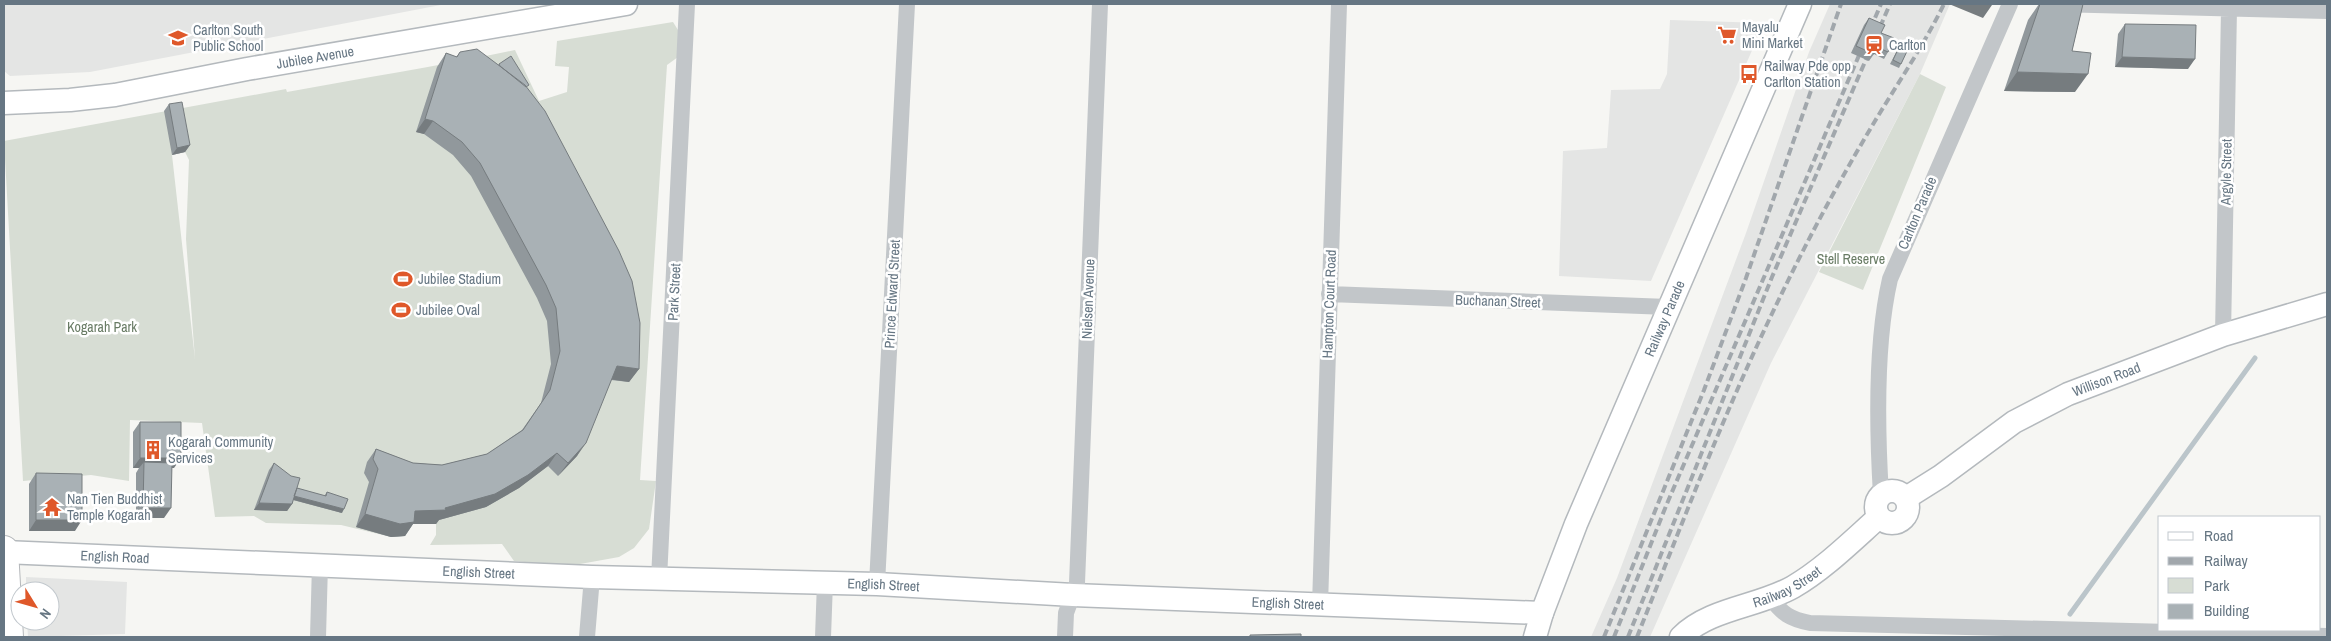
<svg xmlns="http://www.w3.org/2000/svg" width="2331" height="641" viewBox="0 0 2331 641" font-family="'Archivo Narrow',sans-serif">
  <rect width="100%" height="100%" fill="#f6f6f3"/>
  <!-- built -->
  <path fill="#e4e5e4" d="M 4,4 L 446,4 L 90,72 L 10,76 L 4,71 Z
    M 1830,4 L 1950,4 L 1920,74 L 1771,363 L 1650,637 L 1591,637 L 1617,578 L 1746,233 L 1809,52 Z
    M 1670,20 L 1764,23 L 1651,281 L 1559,276 L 1563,151 L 1607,148 L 1611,90 L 1660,89 L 1667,74 Z
    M 26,577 L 127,582 L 125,634 L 28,637 L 27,621 L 50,621 L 50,591 L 26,591 Z"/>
  <!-- park -->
  <path fill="#d7ddd4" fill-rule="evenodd" d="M 673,22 L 678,30 L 678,57 L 667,65 L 640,480 L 656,481 L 649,529 L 634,548 L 619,557 L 569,566 L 514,561 L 502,544 L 430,545 L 436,535 L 436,524 L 406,524 L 405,536 L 391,537 L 341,525 L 266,523 L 254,516 L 215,517 L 202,423 L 130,420 L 129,481 L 91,475 L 23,481 L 4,141 L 286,89 L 287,92 C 363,78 439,66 515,50 L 539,101 L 567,92 L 569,67 L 555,66 L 557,41 ZM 185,152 L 189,160 L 186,239 L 195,359 L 172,155 Z
    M 1920,74 L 1946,87 L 1863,290 L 1819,272 Z"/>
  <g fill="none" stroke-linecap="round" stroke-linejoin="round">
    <!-- stream -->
    <path stroke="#bbc5ca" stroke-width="5" d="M 2070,614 L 2255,358"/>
    <!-- secondary casing -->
    <g stroke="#b4b9bd" stroke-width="25">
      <g id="secondary">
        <path id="s1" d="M 4,103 L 70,100 L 115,95 L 247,69 L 626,4"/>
        <circle cx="1892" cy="507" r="16"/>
        <path id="s2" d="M 1906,498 L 1941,476 L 2014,422 L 2068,394 L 2223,335 L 2327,304"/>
        <path id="s3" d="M 4,552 L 592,577 L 877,584 L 1073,595 L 1542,613"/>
        <path id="s4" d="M 1535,637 L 1542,613 L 1576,524 L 1800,4"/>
        <path id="s5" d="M 1681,637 C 1710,608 1758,607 1793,587 C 1824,569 1852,541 1879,517"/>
      </g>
    </g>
    <!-- highway casing -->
    <g stroke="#b5b8bb" stroke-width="30">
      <path id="highway" d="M 4,550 L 9,637"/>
    </g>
    <!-- street -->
    <path stroke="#c2c6c9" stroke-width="16" d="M 2056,4 L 2327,11
      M 1329,294 L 1668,307
      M 2223,335 L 2229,9
      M 1881,495 C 1877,429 1875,344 1890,279 L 2010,4
      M 659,579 L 687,4
      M 877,584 L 907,4
      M 1770,597 C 1782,614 1790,619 1810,623 L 2327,636
      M 1320,605 L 1339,4
      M 318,637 L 320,564
      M 587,637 L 592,577
      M 823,637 L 825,582
      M 1065,637 L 1066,613 L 1077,583 L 1100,4"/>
    <!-- secondary -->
    <use href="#secondary" stroke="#fff" stroke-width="22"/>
    <!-- highway -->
    <use href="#highway" stroke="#fff" stroke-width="28"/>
    <!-- rail -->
    <path stroke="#a1a7ac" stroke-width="4" stroke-dasharray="8 4" stroke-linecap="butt" d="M 1604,637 L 1704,390 L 1746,278 L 1841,4
      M 1614,637 L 1666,506 L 1881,4
      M 1628,637 L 1772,277 L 1890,4
      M 1637,637 C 1683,521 1727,405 1782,293 C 1810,235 1842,176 1875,121 C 1899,81 1924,45 1944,4"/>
  </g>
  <!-- wall -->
  <path fill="#91989c" d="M 2039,4 L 2083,4 L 2072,51 L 2075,92 L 2004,91 L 2028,20 Z
    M 1869,18 L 1881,33 L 1888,52 L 1884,59 L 1874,54 L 1869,61 L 1851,53 L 1864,25 Z
    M 2125,24 L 2188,69 L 2115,67 L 2118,34 Z
    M 1901,43 L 1901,64 L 1899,68 L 1890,64 Z
    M 460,52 L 498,65 L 499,64 L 527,88 L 639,369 L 629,382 L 611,380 L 577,456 L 558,476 L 548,466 L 519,488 L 486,507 L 439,520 L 436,524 L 413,524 L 405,536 L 391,537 L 356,527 L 369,482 L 364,473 L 367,462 L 376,449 L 413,463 L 442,465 L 487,454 L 522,430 L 541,403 L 551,364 L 547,321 L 537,298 L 471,176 L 453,155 L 424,134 L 416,132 L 437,67 L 446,53 L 456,57 Z
    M 169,104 L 190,145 L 185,152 L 172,155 L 164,111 Z
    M 140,422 L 174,468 L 172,468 L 164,518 L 136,518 L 136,473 L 139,468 L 133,468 L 133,432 Z
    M 274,463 L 297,488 L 324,496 L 327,492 L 342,513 L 293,500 L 292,504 L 287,511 L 254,510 L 269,470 Z
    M 36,473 L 75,531 L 29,531 L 29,484 Z"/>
  <!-- shaded-wall -->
  <path fill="#767c7f" d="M 1949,4 L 1990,4 L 1992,5 L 1983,18 Z
    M 2122,57 L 2195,59 L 2188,69 L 2115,67 Z
    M 2017,72 L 2088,74 L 2075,92 L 2004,91 Z
    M 425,119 L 433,121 L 424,134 L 416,132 Z
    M 190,145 L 185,152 L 172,155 L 177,148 Z
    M 617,366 L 639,369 L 629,382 L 608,379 Z
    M 586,443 L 577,456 L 558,476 L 568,463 Z
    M 557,453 L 548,466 L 519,488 L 486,507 L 439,520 L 436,524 L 413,524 L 405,536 L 391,537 L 356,527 L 365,514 L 415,511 L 445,508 Z
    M 140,458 L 181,458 L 174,468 L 144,468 L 144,462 L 139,468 L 133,468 Z
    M 293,496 L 344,509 L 342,513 L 290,499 Z
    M 259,503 L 292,504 L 287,511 L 254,510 Z
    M 143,508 L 171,508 L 164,518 L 136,518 Z
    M 36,520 L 82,520 L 75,531 L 29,531 Z"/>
  <!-- building -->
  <path fill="#a9b1b5" stroke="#767c7f" d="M 2040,4 L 2083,4 L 2072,51 L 2091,53 L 2088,74 L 2017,72 Z
    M 1869,18 L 1885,25 L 1881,33 L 1894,38 L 1888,52 L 1877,47 L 1874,54 L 1856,46 Z
    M 2125,24 L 2196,25 L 2195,59 L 2122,57 Z
    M 1901,43 L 1909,47 L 1901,64 L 1893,60 Z
    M 477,49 L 525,85 L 545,111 L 619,251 L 632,281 L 640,323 L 639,369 L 617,366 L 586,443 L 568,463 L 557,453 L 528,475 L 495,494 L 445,508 L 446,510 L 415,511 L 414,522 L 400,524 L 365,514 L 378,469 L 373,459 L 376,449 L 413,463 L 442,465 L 487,454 L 523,430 L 550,390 L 560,351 L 556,308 L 546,285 L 480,163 L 462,142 L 433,121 L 425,119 L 446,53 L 457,57 L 460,52 Z
    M 511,56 L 529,85 L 526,87 L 500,66 L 499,64 Z
    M 182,102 L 190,145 L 177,148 L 169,104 Z
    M 140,422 L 181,422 L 181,458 L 140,458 Z
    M 144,462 L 172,463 L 171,508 L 143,508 Z
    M 274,463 L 291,476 L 300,478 L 292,504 L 259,503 Z
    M 36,473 L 82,474 L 82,520 L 36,520 Z
    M 297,488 L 326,496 L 327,492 L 348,499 L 344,509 L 294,496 Z
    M 1301,634 L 1301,637 L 1250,637 L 1250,635 Z"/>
  <!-- icons -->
  <defs>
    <g id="supermarket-bare" transform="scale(1.5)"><path d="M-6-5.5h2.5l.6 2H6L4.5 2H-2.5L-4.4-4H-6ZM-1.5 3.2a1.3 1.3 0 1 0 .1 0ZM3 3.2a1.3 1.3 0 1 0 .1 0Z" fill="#df582a" stroke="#fff" stroke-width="2.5" paint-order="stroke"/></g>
    <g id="school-bare" transform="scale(1.5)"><path d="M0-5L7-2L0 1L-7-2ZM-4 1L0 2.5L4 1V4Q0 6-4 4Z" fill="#df582a" stroke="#fff" stroke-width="2.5" paint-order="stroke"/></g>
    <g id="station-bare" transform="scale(1.5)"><path d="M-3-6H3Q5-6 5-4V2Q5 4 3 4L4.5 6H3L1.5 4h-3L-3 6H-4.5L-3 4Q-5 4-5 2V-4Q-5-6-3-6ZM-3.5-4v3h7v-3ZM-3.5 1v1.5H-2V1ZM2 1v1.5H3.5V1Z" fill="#df582a" stroke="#fff" stroke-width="2.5" paint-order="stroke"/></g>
    <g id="bus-bare" transform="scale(1.5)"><path d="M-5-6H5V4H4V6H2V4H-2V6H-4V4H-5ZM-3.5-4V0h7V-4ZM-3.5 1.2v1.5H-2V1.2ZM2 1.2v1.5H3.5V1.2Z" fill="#df582a" stroke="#fff" stroke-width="2.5" paint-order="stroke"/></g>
    <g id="stadium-bare" transform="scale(1.5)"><path d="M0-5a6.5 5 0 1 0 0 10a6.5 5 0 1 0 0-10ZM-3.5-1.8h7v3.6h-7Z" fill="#df582a" stroke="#fff" stroke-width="2.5" paint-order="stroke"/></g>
    <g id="building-bare" transform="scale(1.5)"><path d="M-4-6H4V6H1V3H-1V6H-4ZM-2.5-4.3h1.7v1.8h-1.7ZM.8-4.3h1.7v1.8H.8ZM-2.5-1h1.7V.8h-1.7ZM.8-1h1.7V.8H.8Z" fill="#df582a" stroke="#fff" stroke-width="2.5" paint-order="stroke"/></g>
    <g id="temple-bare" transform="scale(1.5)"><path d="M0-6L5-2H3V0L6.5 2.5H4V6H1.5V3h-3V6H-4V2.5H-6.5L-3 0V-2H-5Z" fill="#df582a" stroke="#fff" stroke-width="2.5" paint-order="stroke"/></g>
  </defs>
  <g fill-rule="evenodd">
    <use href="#supermarket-bare" x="1727" y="35"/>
    <use href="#school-bare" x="178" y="38"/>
    <use href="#station-bare" x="1874" y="45"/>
    <use href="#bus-bare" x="1749" y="74"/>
    <use href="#stadium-bare" x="403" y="279"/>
    <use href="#stadium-bare" x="401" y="310"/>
    <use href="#building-bare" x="153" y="450"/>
    <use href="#temple-bare" x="52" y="507"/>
  </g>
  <g text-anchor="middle" stroke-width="5" stroke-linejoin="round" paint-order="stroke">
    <!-- poi labels -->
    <g font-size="14" fill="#667683" stroke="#fff" text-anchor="start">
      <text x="1742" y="32">Mayalu<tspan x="1742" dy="16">Mini Market</tspan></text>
      <text x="193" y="35">Carlton South<tspan x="193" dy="16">Public School</tspan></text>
      <text x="1889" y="50">Carlton</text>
      <text x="1764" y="71">Railway Pde opp<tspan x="1764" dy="16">Carlton Station</tspan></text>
      <text x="418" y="284">Jubilee Stadium</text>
      <text x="416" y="315">Jubilee Oval</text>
      <text x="168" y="447">Kogarah Community<tspan x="168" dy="16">Services</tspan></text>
      <text x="67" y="504">Nan Tien Buddhist<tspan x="67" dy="16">Temple Kogarah</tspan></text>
    </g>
    <!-- street labels -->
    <g font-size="14" fill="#667683" stroke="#fff">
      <text dy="5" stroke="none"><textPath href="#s1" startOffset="315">Jubilee Avenue</textPath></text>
      <text transform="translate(2226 172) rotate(-89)" y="5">Argyle Street</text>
      <text transform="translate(1917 213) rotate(-67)" y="5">Carlton Parade</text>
      <text transform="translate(674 292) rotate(-87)" y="5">Park Street</text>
      <text transform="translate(892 294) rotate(-87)" y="5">Prince Edward Street</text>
      <text transform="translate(1088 299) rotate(-88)" y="5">Nielsen Avenue</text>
      <text transform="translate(1498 301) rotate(2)" y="5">Buchanan Street</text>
      <text transform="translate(1329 304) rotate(-88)" y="5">Hampton Court Road</text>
      <text dy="5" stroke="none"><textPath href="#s4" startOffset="344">Railway Parade</textPath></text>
      <text dy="5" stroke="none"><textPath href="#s2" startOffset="234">Willison Road</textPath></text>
      <text dy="5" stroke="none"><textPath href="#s3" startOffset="111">English Road</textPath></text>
      <text dy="5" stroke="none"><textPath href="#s3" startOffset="475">English Street</textPath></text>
      <text dy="5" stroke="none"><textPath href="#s3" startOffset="880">English Street</textPath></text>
      <text dy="5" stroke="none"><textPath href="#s5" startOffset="118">Railway Street</textPath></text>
      <text dy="5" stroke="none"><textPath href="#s3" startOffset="1285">English Street</textPath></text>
    </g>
    <!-- park labels -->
    <g font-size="14" fill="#687b64" stroke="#fff">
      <text x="1851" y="264">Stell Reserve</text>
      <text x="102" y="332">Kogarah Park</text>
    </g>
  </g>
  <!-- border -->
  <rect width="2331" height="641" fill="none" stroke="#667683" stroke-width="10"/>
  <!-- legend -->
  <rect x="2158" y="516" width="162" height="115" fill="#ffffff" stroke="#c2c8cd"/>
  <rect x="2168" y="532" width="25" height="8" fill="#ffffff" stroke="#c2c8cd"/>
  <text x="2204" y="541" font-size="15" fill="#667683">Road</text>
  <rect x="2168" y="557" width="25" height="8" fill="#a1a7ac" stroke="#c2c8cd"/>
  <text x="2204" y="566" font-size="15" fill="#667683">Railway</text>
  <rect x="2168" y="578" width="25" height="15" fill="#d7ddd4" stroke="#c2c8cd"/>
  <text x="2204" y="591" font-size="15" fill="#667683">Park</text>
  <rect x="2168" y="604" width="25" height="15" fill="#a9b1b5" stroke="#c2c8cd"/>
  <text x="2204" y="616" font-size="15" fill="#667683">Building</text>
  <!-- north arrow -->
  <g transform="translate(35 606) rotate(127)"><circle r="24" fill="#ffffff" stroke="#c2c8cd"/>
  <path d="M0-4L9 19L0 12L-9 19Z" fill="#df582a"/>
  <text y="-8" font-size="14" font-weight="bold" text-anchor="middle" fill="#667683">N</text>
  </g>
</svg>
